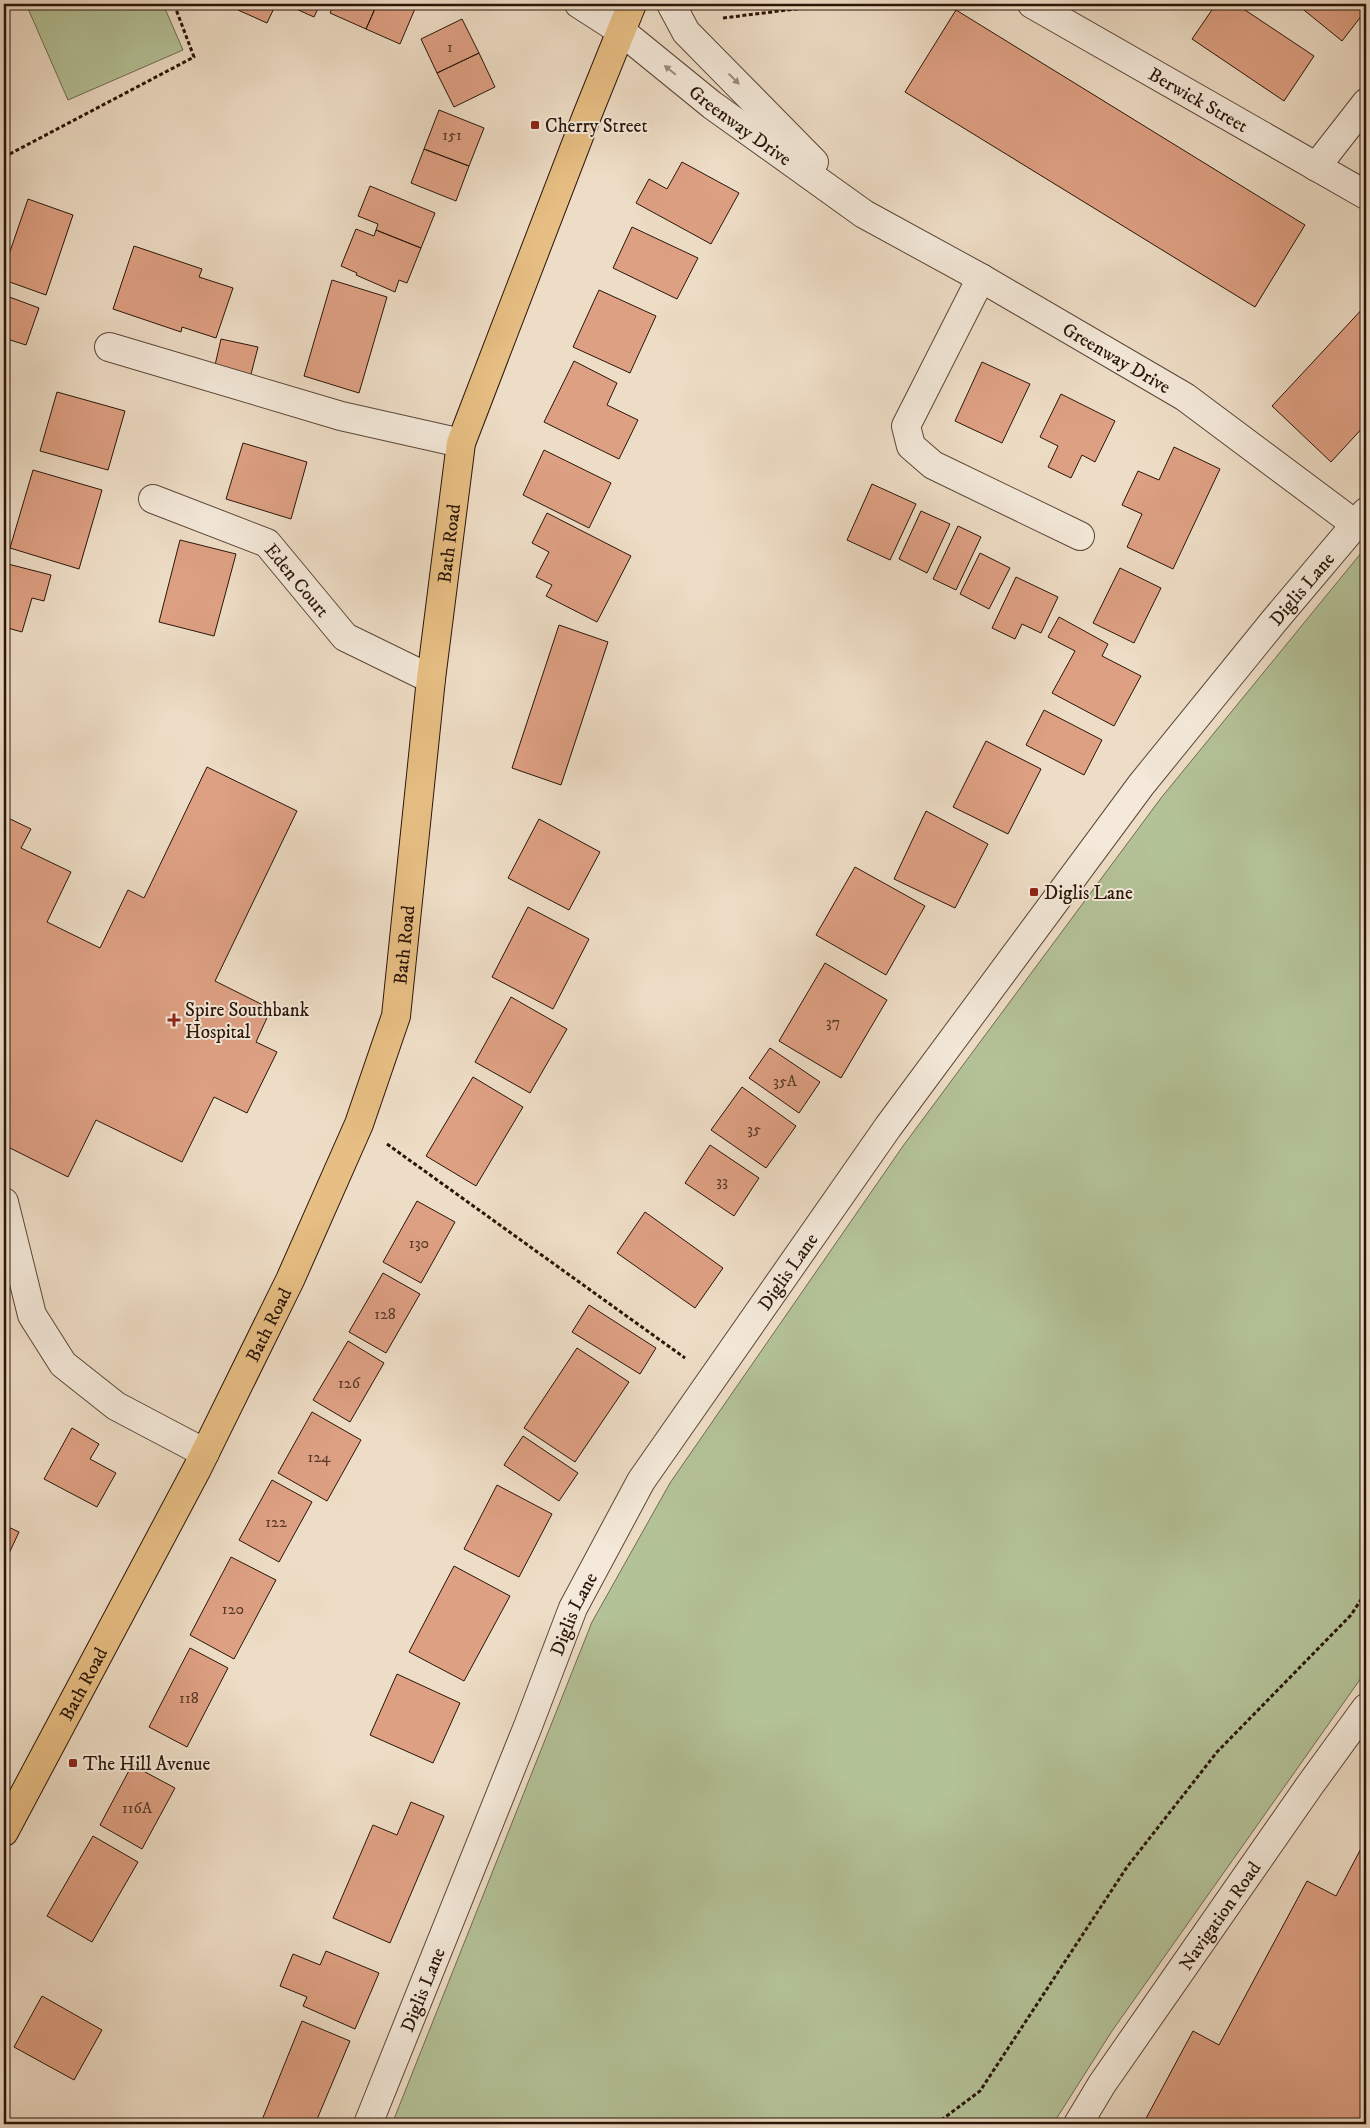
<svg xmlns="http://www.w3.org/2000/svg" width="1370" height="2128" viewBox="0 0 1370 2128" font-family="'IM FELL DW Pica',serif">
  <rect width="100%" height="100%" fill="#eeddc6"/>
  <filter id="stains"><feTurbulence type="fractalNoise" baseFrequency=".004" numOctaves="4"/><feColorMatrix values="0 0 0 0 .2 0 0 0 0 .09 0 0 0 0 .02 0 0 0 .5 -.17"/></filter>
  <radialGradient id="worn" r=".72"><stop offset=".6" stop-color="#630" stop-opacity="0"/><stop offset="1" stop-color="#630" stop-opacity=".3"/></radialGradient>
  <!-- green -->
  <path fill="#b4c298" stroke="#6f6c50" d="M 26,4 L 163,4 L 183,50 L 68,100 Z
    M 1366,547 L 1366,1671 L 1112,2031 L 1053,2124 L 392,2124 L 592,1622 L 670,1483 L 903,1146 L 1161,798 Z"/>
  <!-- building -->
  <path fill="#dea083" stroke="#2a1508" d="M 241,4 L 276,4 L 267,23 L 238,10 Z
    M 285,4 L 320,4 L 314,17 Z
    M 334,4 L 377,4 L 366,29 L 330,13 Z
    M 377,4 L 417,4 L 400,44 L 366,29 Z
    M 1216,4 L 1236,4 L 1314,56 L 1284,101 L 1192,39 Z
    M 1301,4 L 1366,4 L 1366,10 L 1342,41 L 1299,6 Z
    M 956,10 L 1305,225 L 1255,307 L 905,92 Z
    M 462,19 L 479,53 L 437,73 L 421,39 Z
    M 479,53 L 495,87 L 454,107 L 437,73 Z
    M 439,110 L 484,128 L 469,166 L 424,149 Z
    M 424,149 L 469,166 L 456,201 L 411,183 Z
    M 682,162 L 739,193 L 711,244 L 636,203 L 649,179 L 667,189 Z
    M 370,186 L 435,213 L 421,248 L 376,230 L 378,224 L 358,216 Z
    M 28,199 L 73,215 L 46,295 L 4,280 L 4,269 Z
    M 632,227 L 698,258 L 677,299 L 613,268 Z
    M 356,229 L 374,236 L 376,230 L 421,248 L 407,283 L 399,280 L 395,292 L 356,275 L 357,273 L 341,266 Z
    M 134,246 L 202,269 L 199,277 L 233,288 L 216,338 L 182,327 L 181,332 L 113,309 Z
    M 332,280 L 387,297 L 359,393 L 304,376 Z
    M 599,290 L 656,316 L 630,373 L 573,347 Z
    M 4,295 L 39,308 L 26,345 L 4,338 Z
    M 1366,305 L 1366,424 L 1331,462 L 1272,406 Z
    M 221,339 L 258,347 L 249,382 L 213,374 Z
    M 574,361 L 617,383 L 607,405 L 638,420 L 619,459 L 544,422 Z
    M 982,362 L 1030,384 L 1002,443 L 955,421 Z
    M 57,392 L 125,411 L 108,470 L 40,451 Z
    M 1061,394 L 1115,421 L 1095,462 L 1082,455 L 1071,478 L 1048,467 L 1058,446 L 1040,437 Z
    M 243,443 L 307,462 L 291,519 L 226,499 Z
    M 1174,447 L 1220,469 L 1173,569 L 1127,547 L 1142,514 L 1122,505 L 1138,471 L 1159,480 Z
    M 544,450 L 611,483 L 589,528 L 523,495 Z
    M 33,470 L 102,490 L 79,569 L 10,548 Z
    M 872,484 L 916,504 L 890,560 L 847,540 Z
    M 921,511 L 950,524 L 927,573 L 899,559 Z
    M 547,513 L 631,556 L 597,622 L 546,596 L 552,585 L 536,577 L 549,552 L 532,543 Z
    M 958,526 L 981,537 L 956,590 L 933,579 Z
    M 180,540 L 236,554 L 214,636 L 159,622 Z
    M 980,553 L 1010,568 L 989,609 L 960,594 Z
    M 4,563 L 51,575 L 44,601 L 32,598 L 22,632 L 4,627 Z
    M 1120,568 L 1161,588 L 1134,643 L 1093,623 Z
    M 1016,577 L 1058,597 L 1041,633 L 1022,624 L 1015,639 L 992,628 Z
    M 1059,617 L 1108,644 L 1102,656 L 1141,676 L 1114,726 L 1052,693 L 1075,651 L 1048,637 Z
    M 559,625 L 608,642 L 561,785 L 512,768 Z
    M 1044,710 L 1102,740 L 1084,775 L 1026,745 Z
    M 986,741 L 1041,769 L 1008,834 L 953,807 Z
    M 207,767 L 297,811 L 215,981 L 271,1009 L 256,1042 L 277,1052 L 247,1113 L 214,1097 L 182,1162 L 96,1120 L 68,1177 L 4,1145 L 4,816 L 31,829 L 21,848 L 71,872 L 47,922 L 100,948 L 128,890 L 144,898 Z
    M 926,811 L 988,844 L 955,908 L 894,879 Z
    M 539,819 L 600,852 L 569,910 L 508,878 Z
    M 855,867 L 925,906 L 886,975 L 816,935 Z
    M 528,907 L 589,939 L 553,1009 L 492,977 Z
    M 825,963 L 887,1000 L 841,1078 L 779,1041 Z
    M 511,997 L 567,1029 L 530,1093 L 475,1062 Z
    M 770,1048 L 820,1082 L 799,1113 L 749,1078 Z
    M 473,1077 L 523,1107 L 476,1186 L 426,1156 Z
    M 742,1087 L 796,1126 L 766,1168 L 711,1130 Z
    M 710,1145 L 759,1178 L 734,1216 L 685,1183 Z
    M 417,1201 L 455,1222 L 421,1283 L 383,1262 Z
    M 645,1212 L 723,1268 L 695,1308 L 617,1253 Z
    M 383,1273 L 420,1294 L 386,1353 L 349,1332 Z
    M 589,1305 L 656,1348 L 640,1374 L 572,1332 Z
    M 348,1341 L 384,1363 L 350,1422 L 313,1400 Z
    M 577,1348 L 629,1382 L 575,1462 L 524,1428 Z
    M 312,1412 L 361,1440 L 327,1501 L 278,1473 Z
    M 72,1428 L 99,1444 L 90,1459 L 116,1473 L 97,1507 L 44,1479 Z
    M 523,1436 L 578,1473 L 559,1501 L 504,1465 Z
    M 272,1480 L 312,1502 L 279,1562 L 239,1540 Z
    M 497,1485 L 552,1514 L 519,1577 L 464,1549 Z
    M 4,1525 L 19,1532 L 4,1564 Z
    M 231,1557 L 276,1580 L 234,1659 L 190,1635 Z
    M 454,1566 L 510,1596 L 464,1681 L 409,1652 Z
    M 190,1648 L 228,1668 L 187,1747 L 149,1727 Z
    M 397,1674 L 460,1703 L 433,1763 L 370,1735 Z
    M 132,1765 L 175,1788 L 142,1849 L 100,1825 Z
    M 411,1802 L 444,1816 L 390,1943 L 333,1918 L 373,1825 L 397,1835 Z
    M 93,1836 L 138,1862 L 92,1942 L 47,1916 Z
    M 1366,1839 L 1366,2124 L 1143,2124 L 1193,2031 L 1219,2045 L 1307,1881 L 1336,1896 Z
    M 326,1951 L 379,1973 L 355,2029 L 303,2006 L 307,1997 L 280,1986 L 293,1954 L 320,1965 Z
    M 42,1996 L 102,2030 L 74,2080 L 14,2047 Z
    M 302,2021 L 350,2041 L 315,2124 L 272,2124 L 262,2120 Z
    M 178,2118 L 190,2124 L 174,2124 Z"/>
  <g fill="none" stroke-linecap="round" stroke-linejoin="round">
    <!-- minor casing -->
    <g stroke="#5b4738" stroke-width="30">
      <g id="minor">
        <path id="s1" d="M 579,4 L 621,31 L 712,105 L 864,214 L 981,278 L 1185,397 L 1355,524"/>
        <path d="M 671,4 L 686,32 L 814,162"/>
        <path id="s2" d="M 1032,4 L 1366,195"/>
        <path d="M 1316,167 L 1366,103"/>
        <path d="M 981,278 L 906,426 L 911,446 L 933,465 L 1080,536"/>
        <path d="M 109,347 L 341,416 L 461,443"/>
        <path id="s3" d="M 153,499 L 267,543 L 345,637 L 431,679"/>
        <path d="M 4,1202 L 32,1315 L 63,1364 L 116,1406 L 205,1453"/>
        <path id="s4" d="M 368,2124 L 528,1726 L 573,1608 L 641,1481 L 888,1127 L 1141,785 L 1274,621 L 1366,512"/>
        <path id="s5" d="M 1078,2124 L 1102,2084 L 1310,1785 L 1366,1708"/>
      </g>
    </g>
    <!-- major casing -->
    <g stroke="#2a1508" stroke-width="30">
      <g id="major">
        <path id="s6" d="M 4,1832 L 197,1469 L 290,1280 L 359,1124 L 396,1016 L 431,679 L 461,443 L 586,118 L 632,4"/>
      </g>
    </g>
    <!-- path -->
    <path stroke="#2a1508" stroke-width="3" stroke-dasharray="4 2.5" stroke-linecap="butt" d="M 723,18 L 836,4
      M 4,157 L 194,57 L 174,4
      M 387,1144 L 685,1358
      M 936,2124 L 980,2091 L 1127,1867 L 1217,1752 L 1351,1615 L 1366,1592"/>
    <!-- minor -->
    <use href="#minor" stroke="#f4e9da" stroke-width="28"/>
    <!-- major -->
    <use href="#major" stroke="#e7be83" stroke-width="28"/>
  </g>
  <!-- one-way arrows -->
  <defs><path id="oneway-solid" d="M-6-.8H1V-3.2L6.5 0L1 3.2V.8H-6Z" transform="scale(1.25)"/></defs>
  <g fill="#998a7c">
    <use href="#oneway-solid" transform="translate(670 70) rotate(-141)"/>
    <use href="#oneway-solid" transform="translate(734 79) rotate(45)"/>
  </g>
  <!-- markers -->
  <g fill="#8f2418" stroke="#f4e9da" stroke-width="2">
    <rect x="530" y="120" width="10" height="10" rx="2.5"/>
    <rect x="1029" y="887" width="10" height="10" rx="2.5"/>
    <path d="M171.5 1012.5h5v5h5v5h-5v5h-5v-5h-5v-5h5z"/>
    <rect x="68" y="1758" width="10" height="10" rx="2.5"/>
  </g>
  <g text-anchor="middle" stroke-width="4" stroke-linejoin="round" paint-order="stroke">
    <!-- number labels -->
    <g font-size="16" fill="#573827">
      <text x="450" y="52">1</text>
      <text x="452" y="140">151</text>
      <text x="833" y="1027">37</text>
      <text x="785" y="1086">35A</text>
      <text x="754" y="1134">35</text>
      <text x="722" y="1186">33</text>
      <text x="419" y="1248">130</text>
      <text x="385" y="1319">128</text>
      <text x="349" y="1388">126</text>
      <text x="319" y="1462">124</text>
      <text x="276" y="1527">122</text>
      <text x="233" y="1614">120</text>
      <text x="189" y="1703">118</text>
      <text x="137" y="1813">116A</text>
    </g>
    <!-- street labels -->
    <g font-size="19" fill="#2a1508" stroke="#f4e9da">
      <text dy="7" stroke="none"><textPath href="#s2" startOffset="192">Berwick Street</textPath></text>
      <text dy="7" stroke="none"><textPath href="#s1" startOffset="202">Greenway Drive</textPath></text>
      <text dy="7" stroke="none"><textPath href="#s1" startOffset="645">Greenway Drive</textPath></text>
      <text dy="7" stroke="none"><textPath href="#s6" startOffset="1382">Bath Road</textPath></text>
      <text dy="7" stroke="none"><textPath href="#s3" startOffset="170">Eden Court</textPath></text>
      <text dy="7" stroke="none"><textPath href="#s4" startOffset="1810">Diglis Lane</textPath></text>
      <text dy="7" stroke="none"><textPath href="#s6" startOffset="978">Bath Road</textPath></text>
      <text dy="7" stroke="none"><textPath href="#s4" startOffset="955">Diglis Lane</textPath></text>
      <text dy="7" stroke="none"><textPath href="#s6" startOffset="572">Bath Road</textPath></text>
      <text dy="7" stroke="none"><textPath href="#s4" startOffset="550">Diglis Lane</textPath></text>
      <text dy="7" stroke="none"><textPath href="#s6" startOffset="168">Bath Road</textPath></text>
      <text dy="7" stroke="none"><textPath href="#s5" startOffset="252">Navigation Road</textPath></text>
      <text dy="7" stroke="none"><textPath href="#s4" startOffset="145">Diglis Lane</textPath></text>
    </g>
    <!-- poi labels -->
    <g font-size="19" fill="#2a1508" stroke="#f4e9da" text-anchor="start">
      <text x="545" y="132">Cherry Street</text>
      <text x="1044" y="899">Diglis Lane</text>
      <text x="185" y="1016">Spire Southbank<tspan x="185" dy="22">Hospital</tspan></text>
      <text x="83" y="1770">The Hill Avenue</text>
    </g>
  </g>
  <!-- margin -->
  <rect width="1370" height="2128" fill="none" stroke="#eeddc6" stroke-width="20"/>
  <rect x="5" y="5" width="1360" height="2118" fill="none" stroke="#2a1508" stroke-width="2.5"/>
  <rect x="10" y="10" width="1350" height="2108" fill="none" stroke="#2a1508"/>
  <rect width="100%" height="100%" filter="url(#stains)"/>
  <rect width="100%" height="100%" fill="url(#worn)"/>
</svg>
